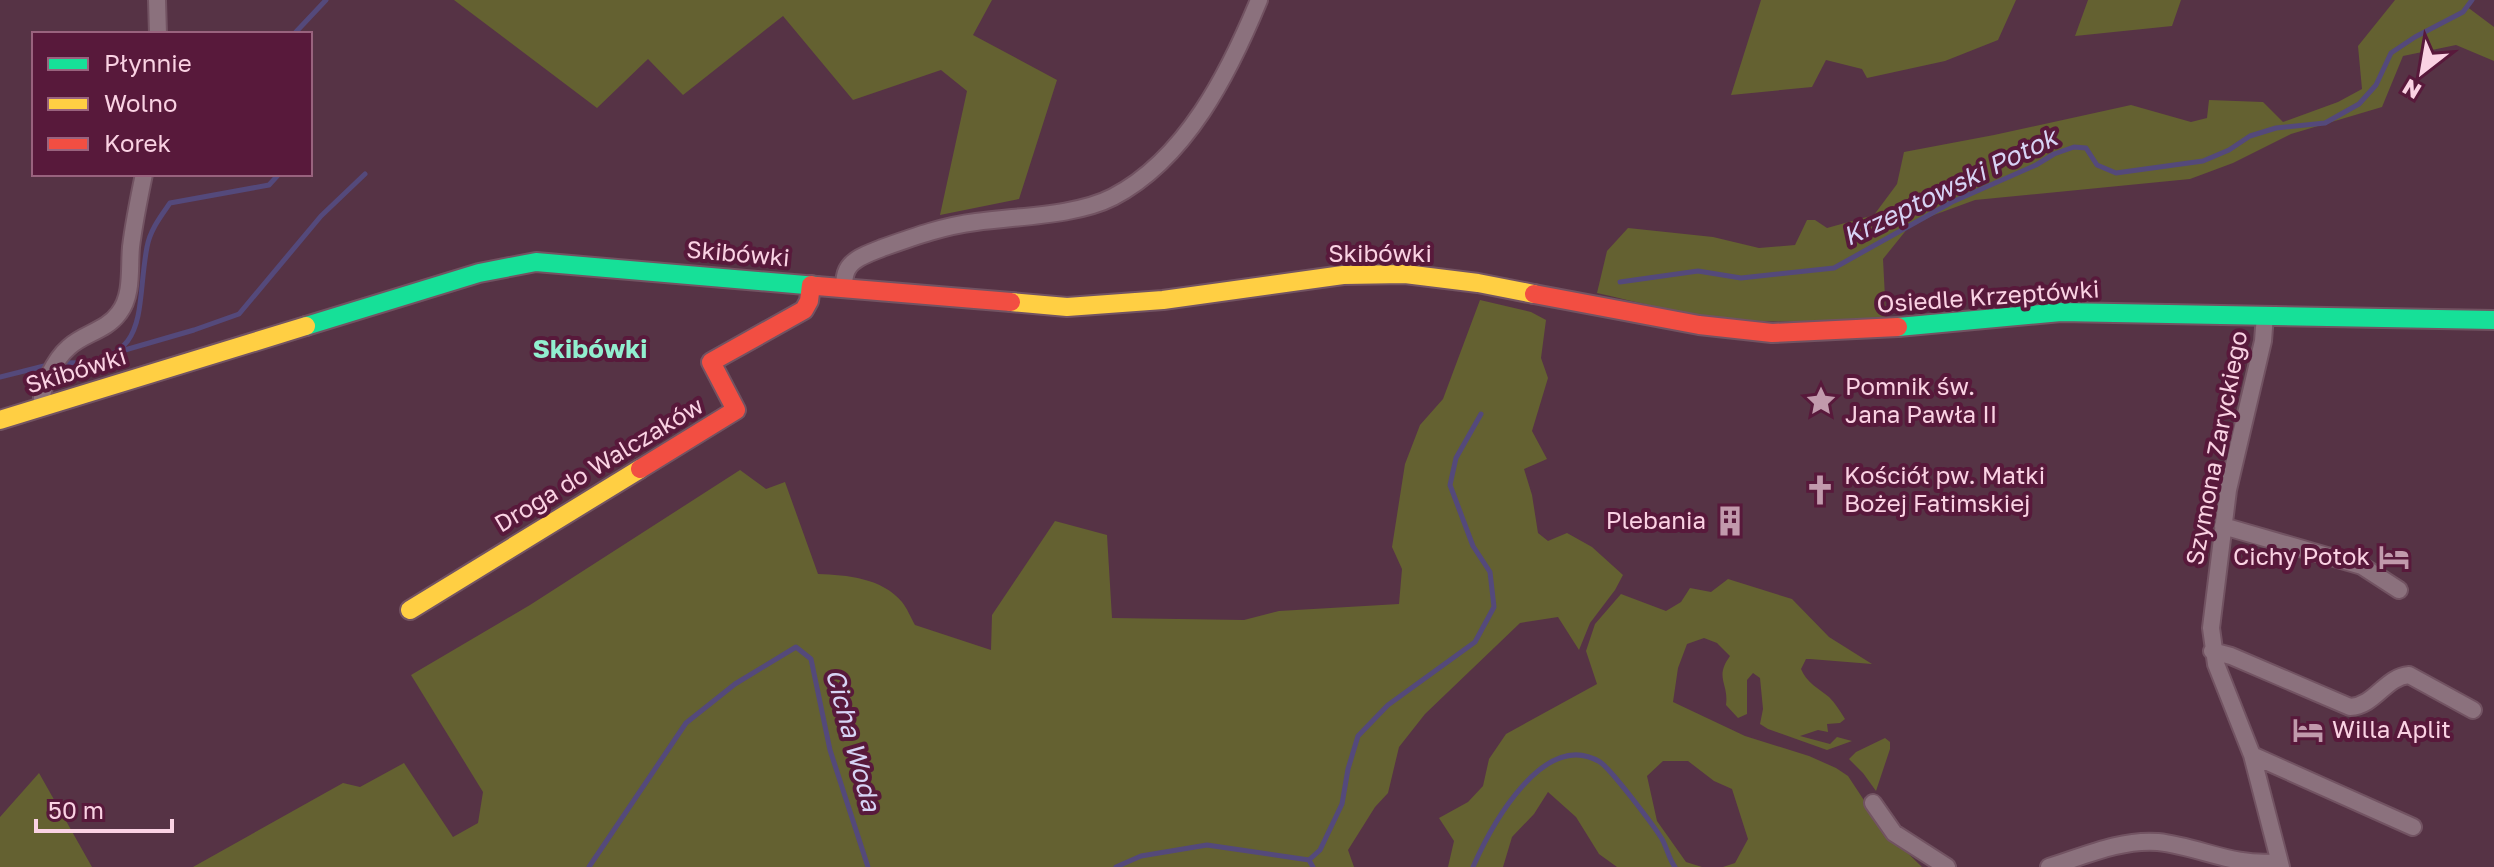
<svg xmlns="http://www.w3.org/2000/svg" width="2494" height="867" viewBox="0 0 2494 867" font-family="'Golos Text',sans-serif">
  <rect width="100%" height="100%" fill="#563345"/>
  <!-- green -->
  <path fill="#646131" d="M 454,0 L 992,0 L 973,35 L 1057,80 L 1019,199 L 940,215 L 967,91 L 941,70 L 853,100 L 783,16 L 683,95 L 648,59 L 597,108 Z
    M 1761,0 L 2016,0 L 1998,40 L 1945,61 L 1867,78 L 1862,69 L 1826,60 L 1812,87 L 1731,95 Z
    M 2088,0 L 2181,0 L 2172,26 L 2075,36 Z
    M 2395,0 L 2471,0 L 2466,6 L 2494,27 L 2494,61 L 2456,45 L 2403,56 L 2382,107 L 2291,134 L 2233,163 L 2190,179 L 1975,200 L 1912,223 L 1883,259 L 1886,317 C 1834,321 1783,324 1731,319 C 1686,315 1641,303 1597,293 L 1607,251 L 1628,228 L 1713,237 L 1759,248 L 1795,245 L 1807,220 L 1815,220 L 1827,228 L 1874,215 L 1897,184 L 1904,152 L 1994,135 L 2131,105 L 2191,122 L 2207,118 L 2209,100 L 2263,102 L 2283,122 L 2338,102 L 2362,89 L 2358,46 Z
    M 1480,300 L 1531,312 L 1546,320 L 1541,358 L 1548,378 L 1532,431 L 1547,459 L 1524,469 L 1532,495 L 1538,533 L 1548,541 L 1567,533 L 1592,547 L 1623,575 L 1615,590 L 1590,623 L 1579,650 L 1558,617 L 1520,623 L 1425,714 L 1399,747 L 1388,793 L 1375,807 L 1348,850 L 1354,867 L 193,867 L 343,783 L 360,787 L 404,763 L 453,837 L 478,823 L 483,792 L 411,675 L 530,605 L 740,470 L 766,489 L 785,482 L 818,574 C 847,575 882,578 902,602 C 907,608 911,618 915,625 L 991,650 L 992,615 L 1055,521 L 1107,535 L 1112,618 L 1244,620 L 1279,611 L 1399,604 L 1402,569 L 1392,547 L 1405,464 L 1420,425 L 1443,399 Z
    M 1728,579 L 1792,599 L 1829,637 L 1872,664 L 1810,659 L 1806,659 L 1801,669 C 1806,682 1819,689 1829,697 C 1835,703 1840,711 1845,719 L 1840,723 L 1827,724 L 1828,732 L 1818,730 L 1800,736 L 1830,744 L 1837,737 L 1852,741 L 1827,750 L 1768,729 L 1760,724 L 1763,709 L 1760,678 L 1753,673 L 1747,680 L 1747,714 L 1738,718 L 1726,705 C 1729,683 1714,678 1730,656 L 1717,643 L 1704,638 L 1687,644 L 1678,668 L 1673,702 L 1745,736 L 1809,756 L 1836,768 L 1848,776 L 1883,829 L 1922,867 L 1723,867 L 1735,863 L 1748,839 L 1732,789 L 1714,781 L 1688,761 L 1663,761 L 1647,776 L 1657,821 L 1686,862 L 1702,867 L 1617,867 L 1599,854 L 1576,817 L 1548,792 L 1534,814 L 1512,837 L 1503,867 L 1448,867 L 1454,841 L 1439,818 L 1468,802 L 1483,786 L 1489,759 L 1506,734 L 1597,684 L 1586,651 L 1595,624 L 1621,594 L 1666,611 L 1681,602 L 1690,588 L 1711,592 Z
    M 1885,738 L 1890,742 L 1890,749 L 1876,791 L 1863,773 L 1849,759 L 1856,752 Z
    M 39,773 L 92,867 L 0,867 L 0,817 Z"/>
  <g fill="none" stroke-linecap="round" stroke-linejoin="round">
    <!-- stream -->
    <path stroke="#54497b" stroke-width="5" d="M 294,34 L 326,0
      M 1620,282 L 1698,271 L 1741,278 L 1834,268 L 1952,202 L 2036,165 L 2054,154 L 2074,147 L 2086,148 L 2097,165 L 2116,173 L 2203,161 L 2229,150 L 2250,136 L 2276,128 L 2325,123 L 2359,104 L 2376,85 L 2391,53 L 2415,37 L 2463,12 L 2472,0
      M 118,352 L 194,330 L 239,314 L 321,216 L 365,174
      M 62,363 C 153,364 135,310 147,247 C 150,230 161,216 170,203 L 269,185 L 279,174
      M 0,377 L 48,365
      M 1309,860 L 1320,850 L 1342,804 L 1348,769 L 1358,736 L 1388,705 L 1475,642 L 1494,607 L 1490,572 L 1473,546 L 1450,485 L 1456,458 L 1481,414
      M 589,867 L 686,723 L 735,684 L 796,647 L 811,659 L 830,750 L 868,867
      M 1116,867 L 1141,856 L 1207,845 L 1309,860 L 1313,867
      M 1473,867 C 1491,826 1544,728 1600,762 C 1611,769 1654,826 1662,839 C 1667,848 1669,859 1675,867"/>
    <!-- street casing -->
    <g stroke="#725362" stroke-width="20">
      <path id="street" d="M 157,0 L 158,34
        M 844,288 C 844,282 844,276 847,270 C 853,258 870,253 882,248 C 913,237 943,226 976,222 C 1018,216 1076,216 1113,197 C 1186,159 1229,73 1259,0
        M 2265,315 L 2263,341 L 2228,490 L 2211,628 L 2216,664 L 2252,755 L 2281,867
        M 42,407 C 39,389 55,359 69,347 C 84,333 106,331 119,313 C 133,295 129,268 131,247 C 134,222 139,198 144,174
        M 2223,526 L 2362,566 L 2399,590
        M 2212,651 L 2231,656 L 2350,707 C 2375,706 2385,677 2409,675 L 2473,710
        M 2252,755 L 2413,827
        M 1873,803 L 1894,833 L 1947,867
        M 2049,867 C 2084,856 2121,839 2158,842 C 2202,847 2232,867 2279,862"/>
    </g>
    <!-- fast casing -->
    <g stroke="#725362" stroke-width="22">
      <path id="fast" d="M 306,326 L 479,273 L 536,262 L 817,286
        M 1898,327 L 2061,312 L 2494,320"/>
    </g>
    <!-- slow casing -->
    <g stroke="#725362" stroke-width="22">
      <path id="slow" d="M 1011,302 L 1067,307 L 1163,300 L 1343,275 L 1405,274 L 1478,283 L 1534,294
        M 0,420 L 306,326
        M 410,610 L 640,469"/>
    </g>
    <!-- jam casing -->
    <g stroke="#725362" stroke-width="22">
      <path id="jam" d="M 817,286 L 1011,302
        M 1534,294 L 1699,325 L 1772,333 L 1898,327
        M 640,469 L 736,410 L 711,362 L 804,310 L 809,301 L 811,285"/>
    </g>
    <!-- street -->
    <use href="#street" stroke="#8b717d" stroke-width="16"/>
    <!-- fast -->
    <use href="#fast" stroke="#16e098" stroke-width="18"/>
    <!-- slow -->
    <use href="#slow" stroke="#ffcf43" stroke-width="18"/>
    <!-- jam -->
    <use href="#jam" stroke="#f24e42" stroke-width="18"/>
  </g>
  <!-- icons -->
  <defs>
    <g id="sight-bare" transform="scale(2.4)"><path d="M0-6L1.8-2.2L6-1.7L2.9 1.2L3.7 5.4L0 3.3L-3.7 5.4L-2.9 1.2L-6-1.7L-1.8-2.2Z" fill="#c19aac" stroke="#58193b" stroke-width="2.5" paint-order="stroke"/></g>
    <g id="church-bare" transform="scale(2.4)"><path d="M-1.2-6h2.4v3.5h3.3v2.4h-3.3V6h-2.4V-.1h-3.3v-2.4h3.3Z" fill="#c19aac" stroke="#58193b" stroke-width="2.5" paint-order="stroke"/></g>
    <g id="building-bare" transform="scale(2.4)"><path d="M-4-6H4V6H1V3H-1V6H-4ZM-2.5-4.3h1.7v1.8h-1.7ZM.8-4.3h1.7v1.8H.8ZM-2.5-1h1.7V.8h-1.7ZM.8-1h1.7V.8H.8Z" fill="#c19aac" stroke="#58193b" stroke-width="2.5" paint-order="stroke"/></g>
    <g id="hotel-bare" transform="scale(2.4)"><path d="M-6-4.5h1.5V1H6V5H4.5V3h-9V5H-6ZM-4 0a1.8 1.8 0 1 1 3.6 0ZM.5 0V-2.5h3Q6-2.5 6 0Z" fill="#c19aac" stroke="#58193b" stroke-width="2.5" paint-order="stroke"/></g>
  </defs>
  <g fill-rule="evenodd">
    <use href="#sight-bare" x="1821" y="401"/>
    <use href="#church-bare" x="1820" y="490"/>
    <use href="#building-bare" x="1730" y="521"/>
    <use href="#hotel-bare" x="2394" y="557"/>
    <use href="#hotel-bare" x="2308" y="730"/>
  </g>
  <g text-anchor="middle" stroke-width="8" stroke-linejoin="round" paint-order="stroke">
    <!-- street labels -->
    <g font-size="24" fill="#fad2e3" stroke="#58193b">
      <text transform="translate(738 254) rotate(5)" y="8">Skibówki</text>
      <text x="1380" y="262">Skibówki</text>
      <text transform="translate(1988 297) rotate(-4)" y="8">Osiedle Krzeptówki</text>
      <text transform="translate(76 371) rotate(-17)" y="8">Skibówki</text>
      <text transform="translate(2217 448) rotate(-79)" y="8">Szymona Zaryckiego</text>
      <text transform="translate(599 465) rotate(-31)" y="8">Droga do Walczaków</text>
    </g>
    <!-- poi labels -->
    <g font-size="24" fill="#fad2e3" stroke="#58193b" text-anchor="start">
      <text x="1845" y="395">Pomnik św.<tspan x="1845" dy="28">Jana Pawła II</tspan></text>
      <text x="1844" y="484">Kościół pw. Matki<tspan x="1844" dy="28">Bożej Fatimskiej</tspan></text>
      <text x="1706" y="529" text-anchor="end">Plebania</text>
      <text x="2370" y="565" text-anchor="end">Cichy Potok</text>
      <text x="2332" y="738">Willa Aplit</text>
    </g>
    <!-- water labels -->
    <g font-size="26" font-style="italic" fill="#d7d3f5" stroke="#58193b">
      <text transform="translate(1950 187) rotate(-26)" y="9">Krzeptowski Potok</text>
      <text transform="translate(853 740) rotate(75)" y="9">Cicha Woda</text>
    </g>
    <!-- neighbourhood labels -->
    <g font-size="26" font-weight="bold" fill="#91eecf" stroke="#58193b">
      <text x="590" y="358">Skibówki</text>
    </g>
  </g>
  <!-- legend -->
  <rect x="32" y="32" width="280" height="144" fill="#58193b" stroke="#99637e" stroke-width="2"/>
  <rect x="48" y="58" width="40" height="12" fill="#16e098" stroke="#99637e" stroke-width="2"/>
  <text x="104" y="72" font-size="24" fill="#fad2e3">Płynnie</text>
  <rect x="48" y="98" width="40" height="12" fill="#ffcf43" stroke="#99637e" stroke-width="2"/>
  <text x="104" y="112" font-size="24" fill="#fad2e3">Wolno</text>
  <rect x="48" y="138" width="40" height="12" fill="#f24e42" stroke="#99637e" stroke-width="2"/>
  <text x="104" y="152" font-size="24" fill="#fad2e3">Korek</text>
  <!-- north arrow -->
  <g transform="translate(2422 72) rotate(211)" stroke="#58193b" stroke-width="6" paint-order="stroke">
  <path d="M0-6L14 30L0 20L-14 30Z" fill="#fad2e3"/>
  <text y="-12" font-size="22" font-weight="bold" text-anchor="middle" fill="#fad2e3">N</text>
  </g>
  <!-- scale -->
  <path d="M36 819v12h136v-12" fill="none" stroke="#fad2e3" stroke-width="4"/>
  <text x="48" y="819" font-size="24" fill="#fad2e3" stroke="#58193b" stroke-width="6" paint-order="stroke">50 m</text>
</svg>
